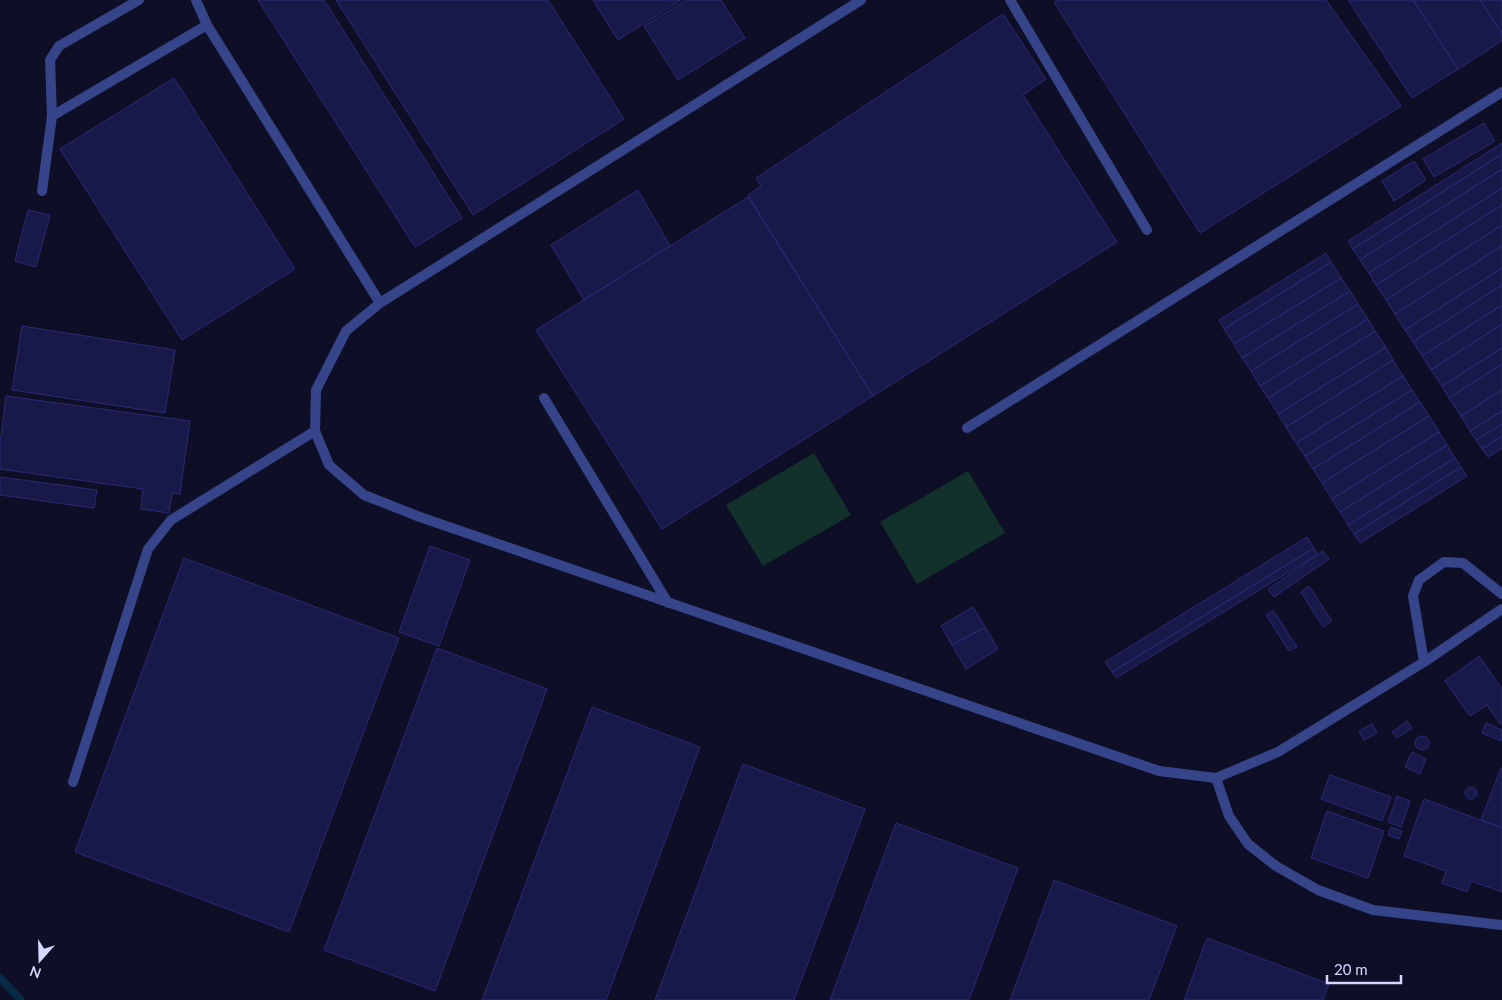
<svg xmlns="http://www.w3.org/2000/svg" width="1502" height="1000" viewBox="0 0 1502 1000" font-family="Lato,sans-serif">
  <rect width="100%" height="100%" fill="#0e0f27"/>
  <!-- green -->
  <path fill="#11312a" d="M 814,453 L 851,515 L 763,566 L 726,505 Z
    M 968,471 L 1005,533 L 917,584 L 880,522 Z"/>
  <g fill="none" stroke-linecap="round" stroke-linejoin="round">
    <!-- stream -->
    <path stroke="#072b47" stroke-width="8" d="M 0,978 L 21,1000"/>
  </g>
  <!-- building -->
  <path fill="#191949" stroke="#2a2a76" d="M 258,0 L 324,0 L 462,218 L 415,247 Z
    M 336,0 L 548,0 L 624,119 L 473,215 Z
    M 593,0 L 681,0 L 618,40 Z
    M 686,0 L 721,0 L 745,38 L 678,80 L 644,26 Z
    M 1058,0 L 1326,0 L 1401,106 L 1200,233 L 1054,2 Z
    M 1348,0 L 1413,0 L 1458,69 L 1412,98 Z
    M 1413,0 L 1480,0 L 1502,34 L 1502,41 L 1458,69 Z
    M 1480,0 L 1502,0 L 1502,34 Z
    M 1003,14 L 1046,79 L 1023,95 L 1117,242 L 873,396 L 748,195 L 761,186 L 756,178 Z
    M 174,78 L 295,269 L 182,340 L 60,149 Z
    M 1484,123 L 1495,141 L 1434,177 L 1423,159 Z
    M 1502,143 L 1502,154 L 1353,249 L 1348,241 Z
    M 1502,154 L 1502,169 L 1360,260 L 1353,249 Z
    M 1414,161 L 1426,180 L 1394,201 L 1382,181 Z
    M 1502,169 L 1502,188 L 1369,273 L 1360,260 Z
    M 1502,188 L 1502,205 L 1376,285 L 1369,273 Z
    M 638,190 L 670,246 L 584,300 L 551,245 Z
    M 748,197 L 873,396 L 662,529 L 536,330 Z
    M 1502,205 L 1502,225 L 1386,300 L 1376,285 Z
    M 28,210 L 50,215 L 36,267 L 15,261 Z
    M 1502,225 L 1502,246 L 1395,314 L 1386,300 Z
    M 1502,246 L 1502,268 L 1405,330 L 1395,314 Z
    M 1326,253 L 1331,262 L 1224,329 L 1219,320 Z
    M 1331,262 L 1341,278 L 1234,344 L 1224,329 Z
    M 1502,268 L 1502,285 L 1413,342 L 1405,330 Z
    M 1341,278 L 1350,291 L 1242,358 L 1234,344 Z
    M 1502,285 L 1502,305 L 1422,356 L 1413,342 Z
    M 1350,291 L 1358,304 L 1251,371 L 1242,358 Z
    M 1358,304 L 1368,319 L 1260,386 L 1251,371 Z
    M 1502,305 L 1502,324 L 1431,370 L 1422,356 Z
    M 1368,319 L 1375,331 L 1268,398 L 1260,386 Z
    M 1502,324 L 1502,348 L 1442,386 L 1431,370 Z
    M 22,326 L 175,350 L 165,413 L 12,390 Z
    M 1375,331 L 1386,347 L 1278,414 L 1268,398 Z
    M 1386,347 L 1393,360 L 1286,427 L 1278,414 Z
    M 1502,348 L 1502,364 L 1449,398 L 1442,386 Z
    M 1393,360 L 1403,376 L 1296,443 L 1286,427 Z
    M 1502,364 L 1502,390 L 1461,416 L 1449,398 Z
    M 1403,376 L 1412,390 L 1305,456 L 1296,443 Z
    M 1412,390 L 1420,402 L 1313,469 L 1305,456 Z
    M 1502,390 L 1502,411 L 1470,431 L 1461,416 Z
    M 6,396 L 190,421 L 180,494 L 172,493 L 169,513 L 141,509 L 143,489 L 0,469 L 0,445 Z
    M 1420,402 L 1429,416 L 1322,483 L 1313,469 Z
    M 1502,411 L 1502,424 L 1476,440 L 1470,431 Z
    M 1429,416 L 1439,432 L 1332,499 L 1322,483 Z
    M 1502,424 L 1502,436 L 1482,449 L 1476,440 Z
    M 1439,432 L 1447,445 L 1340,512 L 1332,499 Z
    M 1502,436 L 1502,448 L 1488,457 L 1482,449 Z
    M 1447,445 L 1455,458 L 1348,525 L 1340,512 Z
    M 1455,458 L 1461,467 L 1354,534 L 1348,525 Z
    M 1461,467 L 1467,476 L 1360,543 L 1354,534 Z
    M 0,477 L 97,490 L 94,508 L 0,495 Z
    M 1307,537 L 1314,548 L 1112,672 L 1105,662 Z
    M 430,546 L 470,560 L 439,646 L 399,632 Z
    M 1314,548 L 1318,554 L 1116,678 L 1112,672 Z
    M 1323,551 L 1329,559 L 1274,597 L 1268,589 Z
    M 184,558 L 399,638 L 289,932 L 75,852 Z
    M 1309,586 L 1332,621 L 1323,627 L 1301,592 Z
    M 973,607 L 985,627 L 952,645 L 941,626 Z
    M 1273,610 L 1297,647 L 1289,651 L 1266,615 Z
    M 985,627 L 998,649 L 966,669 L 952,645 Z
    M 437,648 L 547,689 L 435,991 L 324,950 Z
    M 1479,656 L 1502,689 L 1502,723 L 1500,724 L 1487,705 L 1470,716 L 1445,681 Z
    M 592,707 L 700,747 L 606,1000 L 482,1000 Z
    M 1407,721 L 1412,728 L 1397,738 L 1392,732 Z
    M 1486,723 L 1502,730 L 1501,741 L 1482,733 Z
    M 1372,724 L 1377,733 L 1364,740 L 1359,731 Z
    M1415 743a7 7 0 1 1 14 0a7 7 0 1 1-14 0Z
    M 1412,752 L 1426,759 L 1420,774 L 1405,767 Z
    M 743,764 L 865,809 L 794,1000 L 655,1000 Z
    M 1501,768 L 1502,768 L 1502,828 L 1481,820 Z
    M 1330,775 L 1391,797 L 1382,821 L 1321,799 Z
    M1465 793a6 6 0 1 1 12 0a6 6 0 1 1-12 0Z
    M 1397,796 L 1410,801 L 1401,827 L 1388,822 Z
    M 1424,799 L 1502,828 L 1502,892 L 1471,881 L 1467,892 L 1442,883 L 1446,871 L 1404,856 Z
    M 1327,811 L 1384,831 L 1368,878 L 1311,858 Z
    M 896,823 L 1018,868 L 969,1000 L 830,1000 Z
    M 1391,827 L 1402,831 L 1399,839 L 1388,835 Z
    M 1054,880 L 1177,926 L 1149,1000 L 1010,1000 Z
    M 1207,938 L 1329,984 L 1323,1000 L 1184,1000 Z"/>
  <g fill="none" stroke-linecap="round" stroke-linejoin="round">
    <!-- service -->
    <path stroke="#364489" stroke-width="10" d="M 196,0 L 207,25 L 380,303
      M 861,0 L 380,303 L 346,331 L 316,390 L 315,431 L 329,465 L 364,495 L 420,517 L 1159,771 L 1216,778 L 1278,752 L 1424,662 L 1502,609
      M 1010,0 L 1147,230
      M 52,116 L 50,60 L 59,46 L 139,0
      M 42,191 L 52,116 L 207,25
      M 544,398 L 668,603
      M 967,428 L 1502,92
      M 1424,662 L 1413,596 L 1419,580 L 1444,562 L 1463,563 L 1502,594
      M 1216,778 L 1229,816 L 1248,844 L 1276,866 L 1318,890 L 1373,910 L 1502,925
      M 73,782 L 148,549 L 171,520 L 315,431"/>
  </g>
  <!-- north arrow -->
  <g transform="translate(40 960) rotate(200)" stroke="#0e0f27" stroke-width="4" paint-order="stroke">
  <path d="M0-4L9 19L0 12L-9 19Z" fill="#d4d8ff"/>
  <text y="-8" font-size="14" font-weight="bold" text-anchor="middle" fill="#d4d8ff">N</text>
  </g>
  <!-- scale -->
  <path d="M1327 975v8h74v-8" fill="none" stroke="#d4d8ff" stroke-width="2.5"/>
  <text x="1334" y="975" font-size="15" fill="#d4d8ff" stroke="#0e0f27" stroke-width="4" paint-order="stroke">20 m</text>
</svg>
